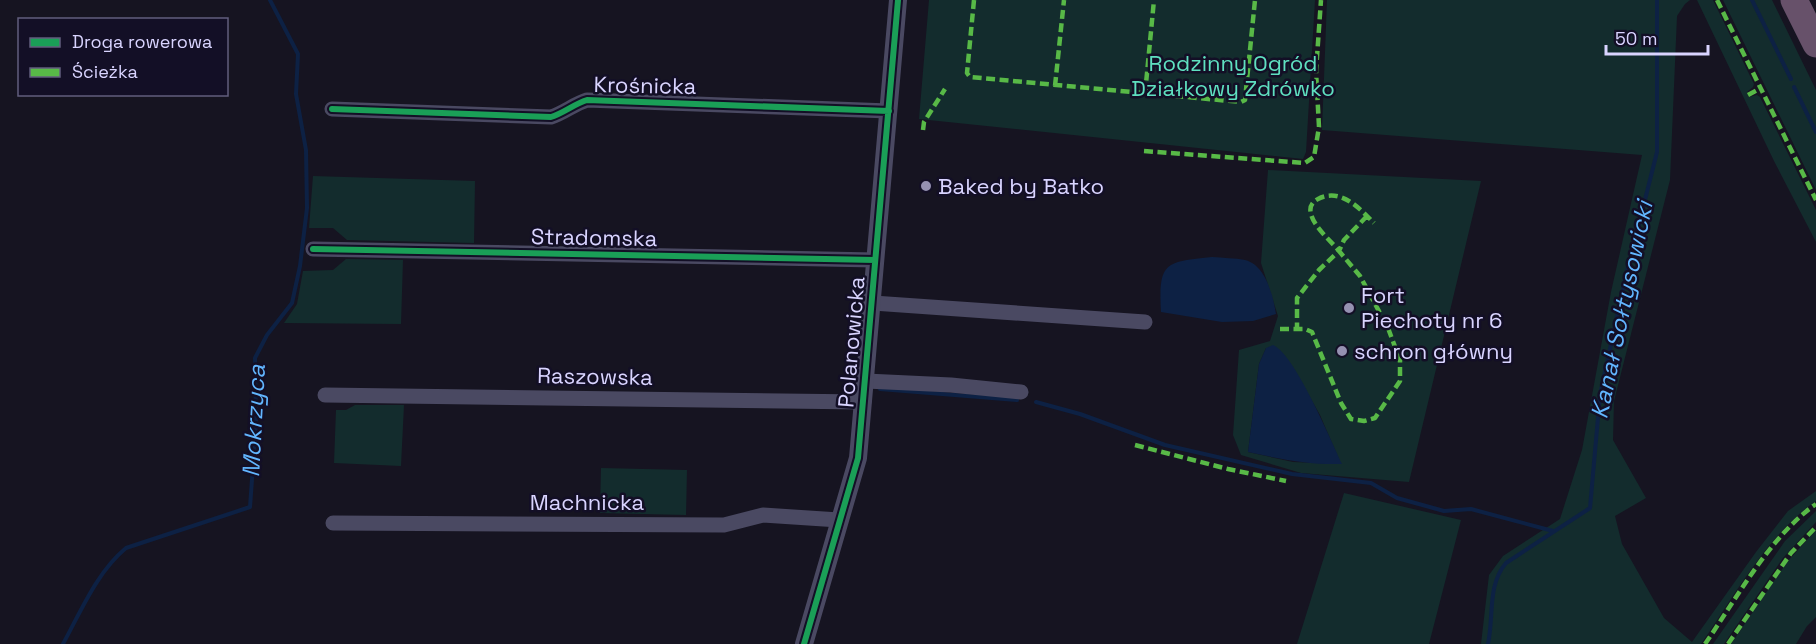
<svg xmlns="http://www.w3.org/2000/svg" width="1816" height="644" viewBox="0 0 1816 644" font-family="'Space Grotesk',sans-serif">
  <rect width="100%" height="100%" fill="#161421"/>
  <!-- green -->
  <path fill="#132c2d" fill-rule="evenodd" d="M 929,0 L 1315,0 L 1306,152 L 1303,159 L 919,119 Z
    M 1327,0 L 1690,0 L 1685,4 L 1677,16 L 1670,180 L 1614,401 L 1613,440 L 1646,498 L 1615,516 L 1622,544 L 1664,618 L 1692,642 L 1756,552 L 1788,511 L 1816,491 L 1816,501 C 1768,534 1734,596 1701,644 L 1481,644 L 1489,575 L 1503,556 L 1560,519 L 1582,450 L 1611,292 L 1642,155 L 1322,130 Z
    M 1697,0 L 1713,0 L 1754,84 L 1753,87 L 1747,92 L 1749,97 L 1757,95 L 1760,97 L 1816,210 L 1816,242 L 1774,161 Z
    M 1723,0 L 1772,0 L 1816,90 L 1816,190 Z
    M 1268,170 L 1481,181 L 1409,482 L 1301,473 L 1241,455 L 1233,435 L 1239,350 L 1270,341 L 1278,316 L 1261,263 ZM 1266,348 L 1296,373 L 1320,415 L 1341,464 L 1293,462 L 1248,452 L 1259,364 Z
    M 313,176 L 475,181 L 474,243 L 347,240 L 333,228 L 309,228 Z
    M 346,259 L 403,260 L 401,324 L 284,323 L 297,304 L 303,271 L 333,270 Z
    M 355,405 L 404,405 L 401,466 L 334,463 L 336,410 L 346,410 Z
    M 601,468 L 687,470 L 686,515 L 600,513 Z
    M 1344,493 L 1461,520 L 1429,644 L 1297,644 Z
    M 1816,511 L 1816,522 L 1783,558 L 1724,644 L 1713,644 L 1785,541 Z
    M 1816,530 L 1816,617 L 1807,626 L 1796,644 L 1731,644 L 1787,562 Z"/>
  <!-- water -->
  <path fill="#0d2144" d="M 1212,257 C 1223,258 1235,258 1245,260 C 1266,265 1273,296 1276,314 L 1253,321 L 1222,322 L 1161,312 C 1158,261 1166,262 1212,257 Z
    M 1273,345 C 1294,353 1331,440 1342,464 C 1309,465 1280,459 1248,452 L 1259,364 L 1266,348 Z"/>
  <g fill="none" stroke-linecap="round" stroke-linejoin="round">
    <!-- stream -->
    <path stroke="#0d2144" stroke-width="4" d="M 1752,0 L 1791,79
      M 1794,87 L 1816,132
      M 880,389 L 1017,400
      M 1036,402 L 1080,414 L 1165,445 L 1292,474 L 1371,483 L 1397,498 L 1444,511 L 1471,509 L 1553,531
      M 63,644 C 81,611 97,572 126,548 L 250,507 L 256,424 L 255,358 L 267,335 L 292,303 L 300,266 L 307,208 L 306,150 L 296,94 L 298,54 L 270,0
      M 1488,644 C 1494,617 1487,585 1506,563 L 1590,508 L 1600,395 L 1627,271 L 1657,152 L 1657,0"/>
    <!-- minor -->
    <path stroke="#4a4962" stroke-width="15" d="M 332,109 L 551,117 C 564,113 574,104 587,100 L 889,111
      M 313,249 L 875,260
      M 873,303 L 1145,322
      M 866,381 L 951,385 L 1021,392
      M 325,395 L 864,402
      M 333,523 L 724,525 L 763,515 L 839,520"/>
    <!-- tertiary -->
    <path stroke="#4a4962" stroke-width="18" d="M 804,644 L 858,458 L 898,0"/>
    <!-- motorway -->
    <path stroke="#67516a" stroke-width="27" d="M 1794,0 L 1816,44"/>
    <!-- quiet -->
    <path stroke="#58b947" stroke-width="4.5" stroke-dasharray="9 4.5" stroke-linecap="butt" d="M 974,0 L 967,73 L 970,77 L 1241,102 L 1245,100 L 1255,0
      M 1717,0 L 1816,200
      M 1055,86 L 1064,0
      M 1145,94 L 1154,0
      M 1748,95 L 1761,88
      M 923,130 L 924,122 L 945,89
      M 1144,151 L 1305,163 L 1314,157 L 1319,127 L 1316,71 L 1321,0
      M 1367,216 L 1344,240 L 1339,251 C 1331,241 1314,227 1311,214 C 1309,207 1312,202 1318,199 C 1341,187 1360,209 1374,223
      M 1280,329 L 1305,329 L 1312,332 L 1341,403 L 1351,419 L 1364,421 L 1375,418 L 1400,381 L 1400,360 L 1388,328 L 1360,276 L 1339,251 L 1319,270 L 1297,298 L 1297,329
      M 1135,445 L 1228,469 L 1286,481
      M 1705,644 C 1737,598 1770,536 1816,504
      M 1728,644 L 1791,553 L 1816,527"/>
    <!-- cycleway casing -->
    <g stroke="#130f26" stroke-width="10">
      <path id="cycleway" d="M 332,109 L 551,117 C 564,113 574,104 587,100 L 889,111
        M 313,249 L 875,260
        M 804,644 L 858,458 L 898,0"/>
    </g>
    <!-- cycleway -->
    <use href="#cycleway" stroke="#1a9f57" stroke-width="6"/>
  </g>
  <!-- markers -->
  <g fill="#9591b1" stroke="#130f26" stroke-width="2">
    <circle cx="926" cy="186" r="6"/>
    <circle cx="1349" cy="308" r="6"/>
    <circle cx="1342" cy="351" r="6"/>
  </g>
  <g text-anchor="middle" stroke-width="5" stroke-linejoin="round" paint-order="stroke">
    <!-- park labels -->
    <g font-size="22" fill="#5fe0c0" stroke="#130f26">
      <text x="1233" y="71">Rodzinny Ogród<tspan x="1233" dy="25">Działkowy Zdrówko</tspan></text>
    </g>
    <!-- street labels -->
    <g font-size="22" fill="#d9d4ff" stroke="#130f26">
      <text transform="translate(645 85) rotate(1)" y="8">Krośnicka</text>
      <text transform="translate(594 237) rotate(1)" y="8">Stradomska</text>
      <text transform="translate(851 342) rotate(-85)" y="8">Polanowicka</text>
      <text transform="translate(595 376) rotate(1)" y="8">Raszowska</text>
      <text x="587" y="510">Machnicka</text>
    </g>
    <!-- poi labels -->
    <g font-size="22" fill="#d9d4ff" stroke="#130f26" text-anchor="start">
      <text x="938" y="194">Baked by Batko</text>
      <text x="1361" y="303">Fort<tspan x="1361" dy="25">Piechoty nr 6</tspan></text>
      <text x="1354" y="359">schron główny</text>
    </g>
    <!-- water labels -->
    <g font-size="24" font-style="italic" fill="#62b6ff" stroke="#130f26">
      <text transform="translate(1622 310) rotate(-78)" y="8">Kanał Sołtysowicki</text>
      <text transform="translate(254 421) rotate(-87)" y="8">Mokrzyca</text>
    </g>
  </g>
  <!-- legend -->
  <rect x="18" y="18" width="210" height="78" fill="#130f26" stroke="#625e7d" stroke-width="1.5"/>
  <rect x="30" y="38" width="30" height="9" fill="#1a9f57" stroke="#625e7d" stroke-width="1.5"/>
  <text x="72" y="48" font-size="18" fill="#d9d4ff">Droga rowerowa</text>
  <rect x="30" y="68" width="30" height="9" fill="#58b947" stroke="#625e7d" stroke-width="1.5"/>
  <text x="72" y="78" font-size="18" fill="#d9d4ff">Ścieżka</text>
  <!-- scale -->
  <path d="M1606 45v9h102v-9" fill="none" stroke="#d9d4ff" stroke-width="3"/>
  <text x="1615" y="45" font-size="18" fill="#d9d4ff" stroke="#130f26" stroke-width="4.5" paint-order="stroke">50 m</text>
</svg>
